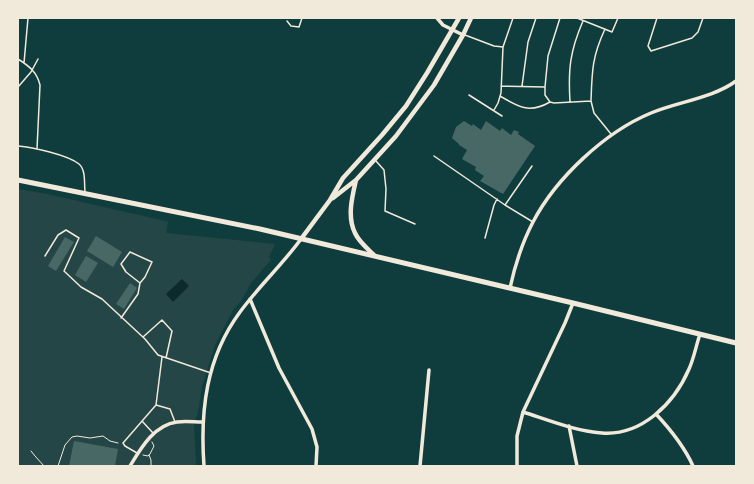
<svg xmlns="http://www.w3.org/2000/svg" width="754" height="484" viewBox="0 0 754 484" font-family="'Roboto Condensed',sans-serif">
  <rect width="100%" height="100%" fill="#0f3d3e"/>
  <!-- green -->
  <path fill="#244646" d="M 18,189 L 47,194 L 161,220 L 168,222 L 166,233 L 275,244 L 269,257 L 271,260 L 251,283 L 241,301 L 233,310 L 215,345 L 202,387 L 198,412 L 194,424 L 196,466 L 18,466 Z"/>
  <!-- water -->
  <path fill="#0a2a2b" d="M 182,279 L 189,286 L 173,302 L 166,294 Z"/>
  <!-- building -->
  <path fill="#486865" d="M 464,121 L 472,126 L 473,124 L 481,130 L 486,121 L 500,131 L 502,128 L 511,135 L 514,130 L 519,132 L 518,134 L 535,146 L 503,194 L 480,181 L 484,176 L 475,170 L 476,167 L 462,159 L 467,150 L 459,145 L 459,144 L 452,138 L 456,127 Z
    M 96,236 L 122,252 L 113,267 L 87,251 Z
    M 65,237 L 74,242 L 56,271 L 48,266 Z
    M 86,256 L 98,263 L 86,282 L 75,275 Z
    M 130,283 L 137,288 L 124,309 L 116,304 Z
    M 74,441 L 118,449 L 115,466 L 69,466 Z"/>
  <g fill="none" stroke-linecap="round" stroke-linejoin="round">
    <!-- path -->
    <path stroke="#f1e9da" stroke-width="1" d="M 31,451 L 35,456 L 44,466
      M 143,455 L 148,456 L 150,454 L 154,446 L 152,442
      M 149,455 L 151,460 L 151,466
      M 58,466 L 65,445 L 72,437 L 77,436 L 90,438 L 103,436 L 110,441 L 118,443"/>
    <!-- service -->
    <path stroke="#f1e9da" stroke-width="1.5" d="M 560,18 L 548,56 L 545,87 L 545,95 L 550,102 L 554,103 L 591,101 C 592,71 592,57 605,29
      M 577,18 L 612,32 L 618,18
      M 657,18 L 648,46 L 651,51 L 692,38 L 698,32 L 703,18
      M 287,21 L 291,26 L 299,27 L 302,18
      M 465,35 L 494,46 L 503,47
      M 18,59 C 29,66 37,72 40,85 L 37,149
      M 24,63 L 28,18
      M 501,86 L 545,87
      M 522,86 L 528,42 L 536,18
      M 18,87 L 31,72 L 38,59
      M 469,95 L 502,116
      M 500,96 C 519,107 529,114 550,102
      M 591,101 L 594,113 L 611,134
      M 570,102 C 568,69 570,51 583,21
      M 494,110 L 498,103 L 501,93 L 503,47 L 513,18
      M 18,146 C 32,147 68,155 79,164 C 86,170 84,183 85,191
      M 434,156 L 505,205 L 533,222
      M 376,161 L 384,170 L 386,189 L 385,211 L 415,224
      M 505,205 L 532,166
      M 485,238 L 494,205 L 497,199
      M 45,256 L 58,235 L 66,230 L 79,238 L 64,271 L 81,287 L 102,299 L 145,339 L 158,355 L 211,373
      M 121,318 L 138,294 L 140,283 L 126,272 L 121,264 L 130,252 L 152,262 L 145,277 L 140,283
      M 143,337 L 162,320 L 172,331 L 166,358
      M 156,405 L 170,409 L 175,422
      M 142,421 L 153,433
      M 137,453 L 125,446 L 123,443 L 156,405 L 162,357"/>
    <!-- minor -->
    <path stroke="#f1e9da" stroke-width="3.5" d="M 437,18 L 443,25 L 463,35
      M 510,288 C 515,265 522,243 533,222 C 556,178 605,132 651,113 C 677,102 713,98 736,81
      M 250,299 L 279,368 L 312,429 L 317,447 L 316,466
      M 523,412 C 548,420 575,431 602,433 C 641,436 674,404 689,369 C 694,358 696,346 700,334
      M 656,414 C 670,429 684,446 693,466
      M 569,426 L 577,466
      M 130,466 C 141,448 154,425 177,422 C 185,421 194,422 202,422
      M 204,466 C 200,411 206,358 240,312 C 259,286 282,265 301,239
      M 420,466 L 429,370
      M 517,466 L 517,436 L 523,412 L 565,323 L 573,303"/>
    <!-- tertiary -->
    <path stroke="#f1e9da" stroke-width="4.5" d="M 356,180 C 352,197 347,217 355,233 C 359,242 368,249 374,255
      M 333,198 L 356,180 L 396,136 L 434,85 L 463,35 L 471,18
      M 301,239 L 330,200 L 343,178 L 382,135 L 406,106 L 427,73 L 459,18"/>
    <!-- secondary -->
    <path stroke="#f1e9da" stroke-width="5" d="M 18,180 L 260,229 L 573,303 L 736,343"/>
  </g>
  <!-- border -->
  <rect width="754" height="484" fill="none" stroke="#f1e9da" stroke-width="38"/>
</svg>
